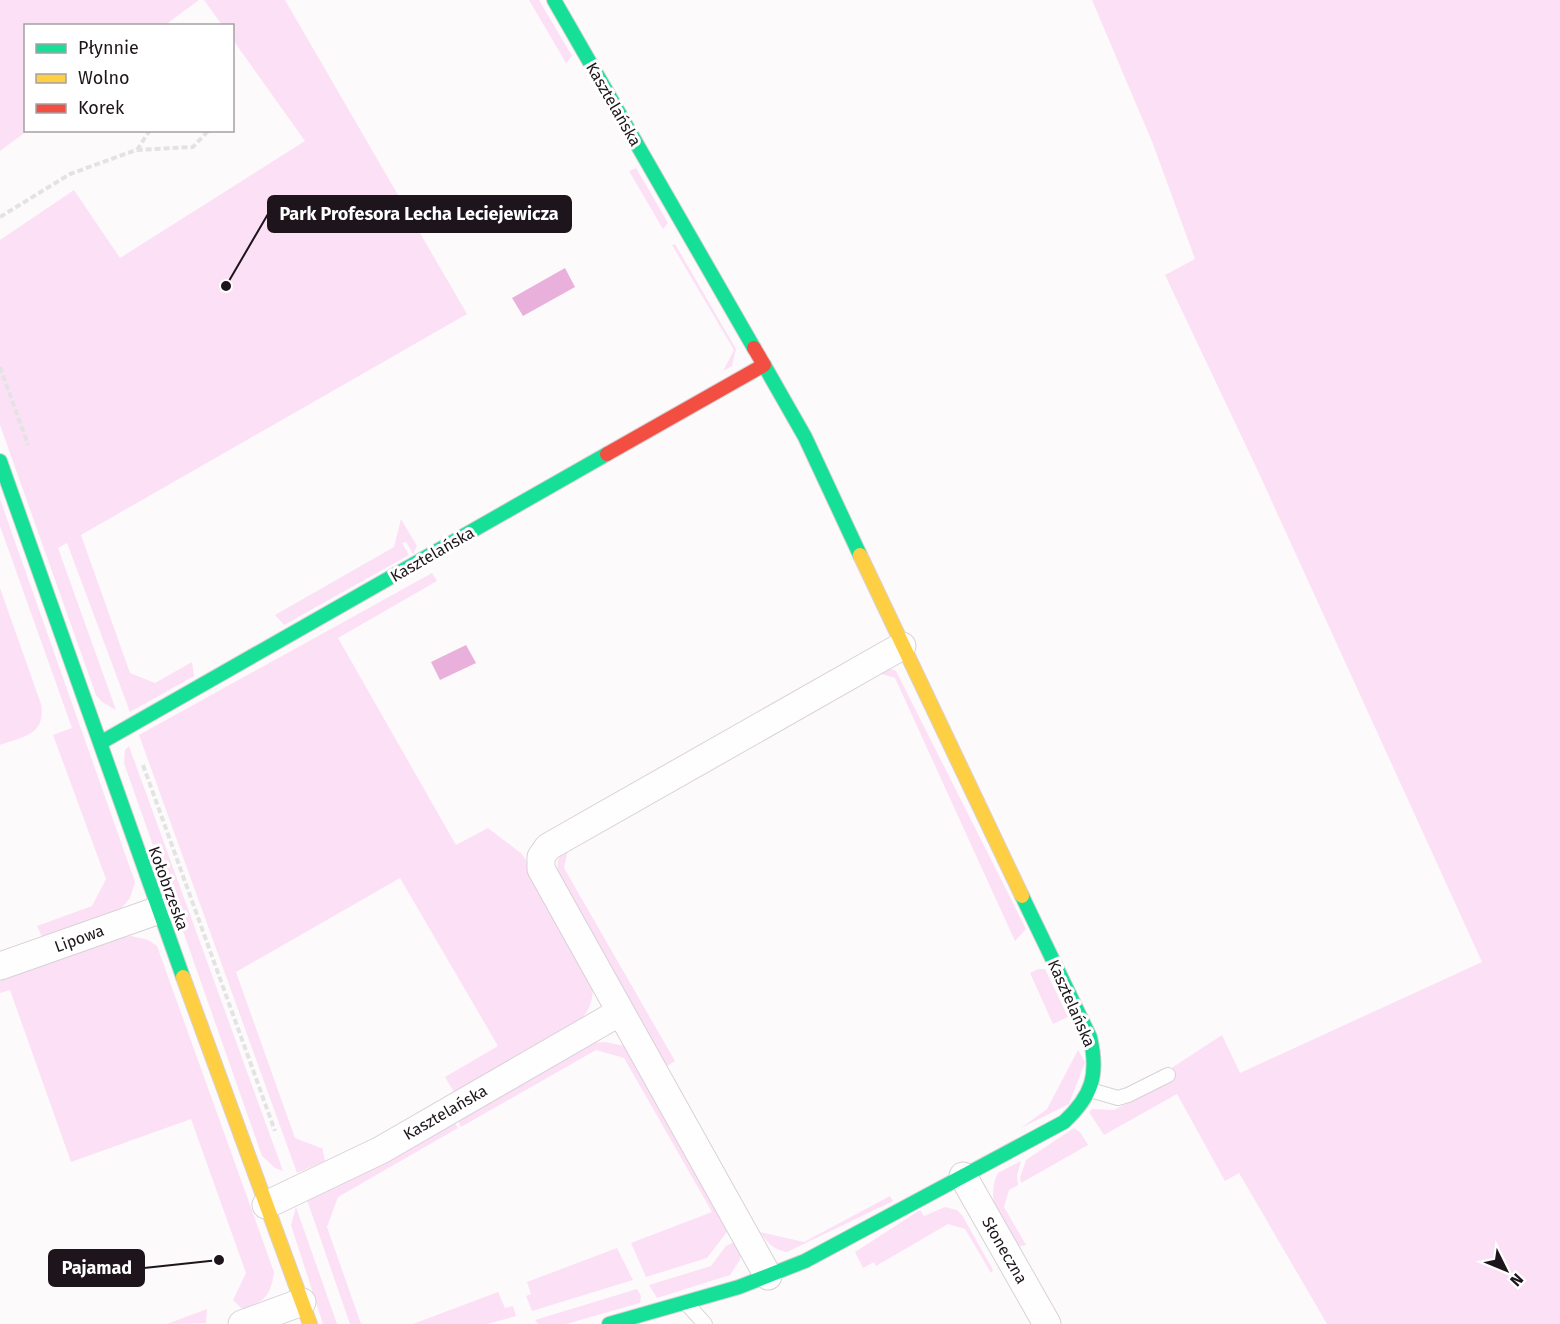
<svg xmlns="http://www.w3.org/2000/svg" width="1560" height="1324" viewBox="0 0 1560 1324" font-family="'Fira Sans',sans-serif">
  <rect width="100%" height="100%" fill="#fdfafc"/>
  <!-- green -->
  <path fill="#fce0f5" d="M 0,0 L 199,0 L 165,25 L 26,26 L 26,130 L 27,131 L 0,151 Z
    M 204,0 L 285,0 L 467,314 L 81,535 L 130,673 L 155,683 L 192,662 L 194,676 L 130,712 L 67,543 L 58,548 L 116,710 L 102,702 L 96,695 L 0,425 L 0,240 L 74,190 L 120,258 L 305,141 L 233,40 L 232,26 L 222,25 Z
    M 529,0 L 539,0 L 572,56 L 566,63 Z
    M 1092,0 L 1560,0 L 1560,1324 L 1327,1324 L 1239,1173 L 1225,1181 L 1177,1094 L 1104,1135 L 1089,1112 L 1092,1109 L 1114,1110 L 1172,1081 L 1167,1071 L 1222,1035 L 1240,1073 L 1482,962 L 1257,469 L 1165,275 L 1195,259 L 1153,144 Z
    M 636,168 L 668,223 L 663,229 L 629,171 Z
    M 675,244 L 736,349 L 732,366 L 723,371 L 734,350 L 672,245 Z
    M 0,499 L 135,882 L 130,898 L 119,911 L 43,939 L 37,926 L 92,906 L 106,879 L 53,735 L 72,728 L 0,526 Z
    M 401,519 L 417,546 L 413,554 L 406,542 L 402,543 L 409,555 L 284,625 L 275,615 L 394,547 Z
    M 432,573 L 437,581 L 338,638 L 456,845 L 488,828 L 521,853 L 526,860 L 529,874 L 593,989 C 592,1003 589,1013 577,1022 L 454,1092 L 445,1077 L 498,1046 L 400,878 L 236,972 L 295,1138 L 321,1148 L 322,1147 L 325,1161 L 297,1173 L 139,735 Z
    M 0,588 L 41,704 C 46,735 24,736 0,745 Z
    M 889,668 L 896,671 L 1026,929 L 1015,941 L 895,678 L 878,673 Z
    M 129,746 L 283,1171 L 275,1168 L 262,1156 L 124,763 L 125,750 Z
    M 568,850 L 564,868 L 675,1061 L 667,1066 L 559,876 C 556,867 557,860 562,852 Z
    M 131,936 L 148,940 L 157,946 L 274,1272 C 271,1296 264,1301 243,1310 L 233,1300 L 246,1273 L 191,1119 L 71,1162 L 10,990 L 0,993 L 0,981 L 124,937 Z
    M 1038,969 L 1045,969 L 1068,1017 L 1053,1024 L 1030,973 Z
    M 605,1042 L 625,1046 L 730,1228 L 707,1258 L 646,1277 L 631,1243 L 712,1212 L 624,1058 L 596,1050 L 461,1127 L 457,1119 L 589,1043 Z
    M 1078,1050 L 1085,1062 L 1069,1104 L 1021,1128 L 1047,1109 Z
    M 453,1120 L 458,1128 L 338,1197 L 327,1227 L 361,1324 L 350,1324 L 306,1197 Z
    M 1074,1128 L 1080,1132 L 1088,1145 L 1021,1183 L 1020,1178 L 1026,1160 Z
    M 1021,1161 L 1017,1175 L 1018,1185 L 1009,1190 L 1004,1207 L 1026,1245 L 1016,1247 C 1003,1223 984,1200 998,1173 Z
    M 890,1196 L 893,1201 L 787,1252 C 774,1250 767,1243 760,1232 L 804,1242 Z
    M 296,1207 L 337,1324 L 323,1324 L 291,1225 Z
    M 945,1207 L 957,1210 L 962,1215 L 993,1270 L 991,1273 L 965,1229 L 948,1224 L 876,1266 L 874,1262 L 863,1268 L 855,1252 L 920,1210 L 924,1216 Z
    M 738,1240 L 741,1252 L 740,1260 L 730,1275 L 657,1298 L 649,1285 L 711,1266 L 726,1246 Z
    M 617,1248 L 633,1280 L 532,1311 L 526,1296 L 531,1294 L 527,1282 Z
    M 637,1289 L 641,1296 L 640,1303 L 566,1324 L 538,1324 L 535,1320 Z
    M 498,1292 L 505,1308 L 513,1306 L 516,1316 L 487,1324 L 413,1324 Z
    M 207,1309 L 206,1323 L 166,1324 L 167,1324 Z"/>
  <!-- water -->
  <path fill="#e8b0db" d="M 565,268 L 575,287 L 523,316 L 512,298 Z
    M 466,645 L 476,663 L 440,680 L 431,662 Z"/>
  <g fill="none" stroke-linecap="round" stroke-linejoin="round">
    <!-- lane casing -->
    <g stroke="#d8d2d6" stroke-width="16">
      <path id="lane" d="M 1090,1090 L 1118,1098 L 1128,1095 L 1168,1075
        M 686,1303 L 705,1324"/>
    </g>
    <!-- street casing -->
    <g stroke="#d8d2d6" stroke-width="29">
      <path id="street" d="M 0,966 L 159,910
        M 963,1176 L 1047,1324
        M 266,1205 L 381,1150 L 620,1012
        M 768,1276 L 541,869 L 541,857 L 548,847 L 902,646
        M 242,1324 L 302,1302"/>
    </g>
    <!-- fast casing -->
    <g stroke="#d8d2d6" stroke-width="16">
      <path id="fast" d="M 554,0 L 754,348
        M 764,365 L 805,437 L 860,555
        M 0,461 L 183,977
        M 100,743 L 607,454
        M 609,1324 L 739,1287 L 805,1261 L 1064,1122 C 1092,1096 1099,1075 1090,1037 L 1022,896"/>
    </g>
    <!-- slow casing -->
    <g stroke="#d8d2d6" stroke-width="16">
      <path id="slow" d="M 860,555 L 1022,896
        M 183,977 L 310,1324"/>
    </g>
    <!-- jam casing -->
    <g stroke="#d8d2d6" stroke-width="16">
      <path id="jam" d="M 607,454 L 764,365 L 754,348"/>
    </g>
    <!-- path -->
    <path stroke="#e4e3e4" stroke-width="4" stroke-dasharray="6 3" stroke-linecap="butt" d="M 137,150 L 150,130
      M 0,217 L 70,174 L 136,150 L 193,147 L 209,130
      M 0,367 L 28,445
      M 143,765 L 275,1131"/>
    <!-- lane -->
    <use href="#lane" stroke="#fffeff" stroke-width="14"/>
    <!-- street -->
    <use href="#street" stroke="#fffeff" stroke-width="27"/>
    <!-- fast -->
    <use href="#fast" stroke="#16e098" stroke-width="14"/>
    <!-- slow -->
    <use href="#slow" stroke="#ffcf43" stroke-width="14"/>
    <!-- jam -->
    <use href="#jam" stroke="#f24e42" stroke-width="14"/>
  </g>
  <g text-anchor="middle" stroke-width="6" stroke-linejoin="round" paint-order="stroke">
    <!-- street labels -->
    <g font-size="16" fill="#1d151b" stroke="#fff">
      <text transform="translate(614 104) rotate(60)" y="6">Kasztelańska</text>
      <text transform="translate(432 554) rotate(-30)" y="6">Kasztelańska</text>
      <text transform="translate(169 888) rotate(70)" y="6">Kołobrzeska</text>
      <text transform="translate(79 938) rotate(-20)" y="6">Lipowa</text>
      <text transform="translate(1072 1003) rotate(66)" y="6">Kasztelańska</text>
      <text transform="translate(445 1112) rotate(-30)" y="6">Kasztelańska</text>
      <text transform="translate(1005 1250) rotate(60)" y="6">Słoneczna</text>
    </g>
  </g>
  <!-- callouts -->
  <path fill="none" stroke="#1d151b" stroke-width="2" d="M226 286L268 214M219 1260L144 1268"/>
  <g fill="#1d151b" stroke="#fff" stroke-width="2">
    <circle cx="226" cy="286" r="6"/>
    <circle cx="219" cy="1260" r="6"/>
  </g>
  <g fill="#1d151b" stroke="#1d151b" stroke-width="2">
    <rect x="268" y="196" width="303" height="36" rx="6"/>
    <rect x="49" y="1250" width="95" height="36" rx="6"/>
  </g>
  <g font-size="18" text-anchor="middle" font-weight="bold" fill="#fff">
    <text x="419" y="220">Park Profesora Lecha Leciejewicza</text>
    <text x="97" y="1274">Pajamad</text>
  </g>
  <!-- legend -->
  <rect x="24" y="24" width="210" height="108" fill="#ffffff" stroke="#a5a1a4" stroke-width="1.5"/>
  <rect x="36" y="44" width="30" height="9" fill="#16e098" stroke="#a5a1a4" stroke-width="1.5"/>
  <text x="78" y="54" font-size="18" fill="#1d151b">Płynnie</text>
  <rect x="36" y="74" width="30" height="9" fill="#ffcf43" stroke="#a5a1a4" stroke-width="1.5"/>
  <text x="78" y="84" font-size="18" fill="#1d151b">Wolno</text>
  <rect x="36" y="104" width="30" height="9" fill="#f24e42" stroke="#a5a1a4" stroke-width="1.5"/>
  <text x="78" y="114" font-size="18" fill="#1d151b">Korek</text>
  <!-- north arrow -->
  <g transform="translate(1506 1270) rotate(133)" stroke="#ffffff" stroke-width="4.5" paint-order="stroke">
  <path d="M0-4.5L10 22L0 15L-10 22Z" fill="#1d151b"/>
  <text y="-9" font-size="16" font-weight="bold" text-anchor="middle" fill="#1d151b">N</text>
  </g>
</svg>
